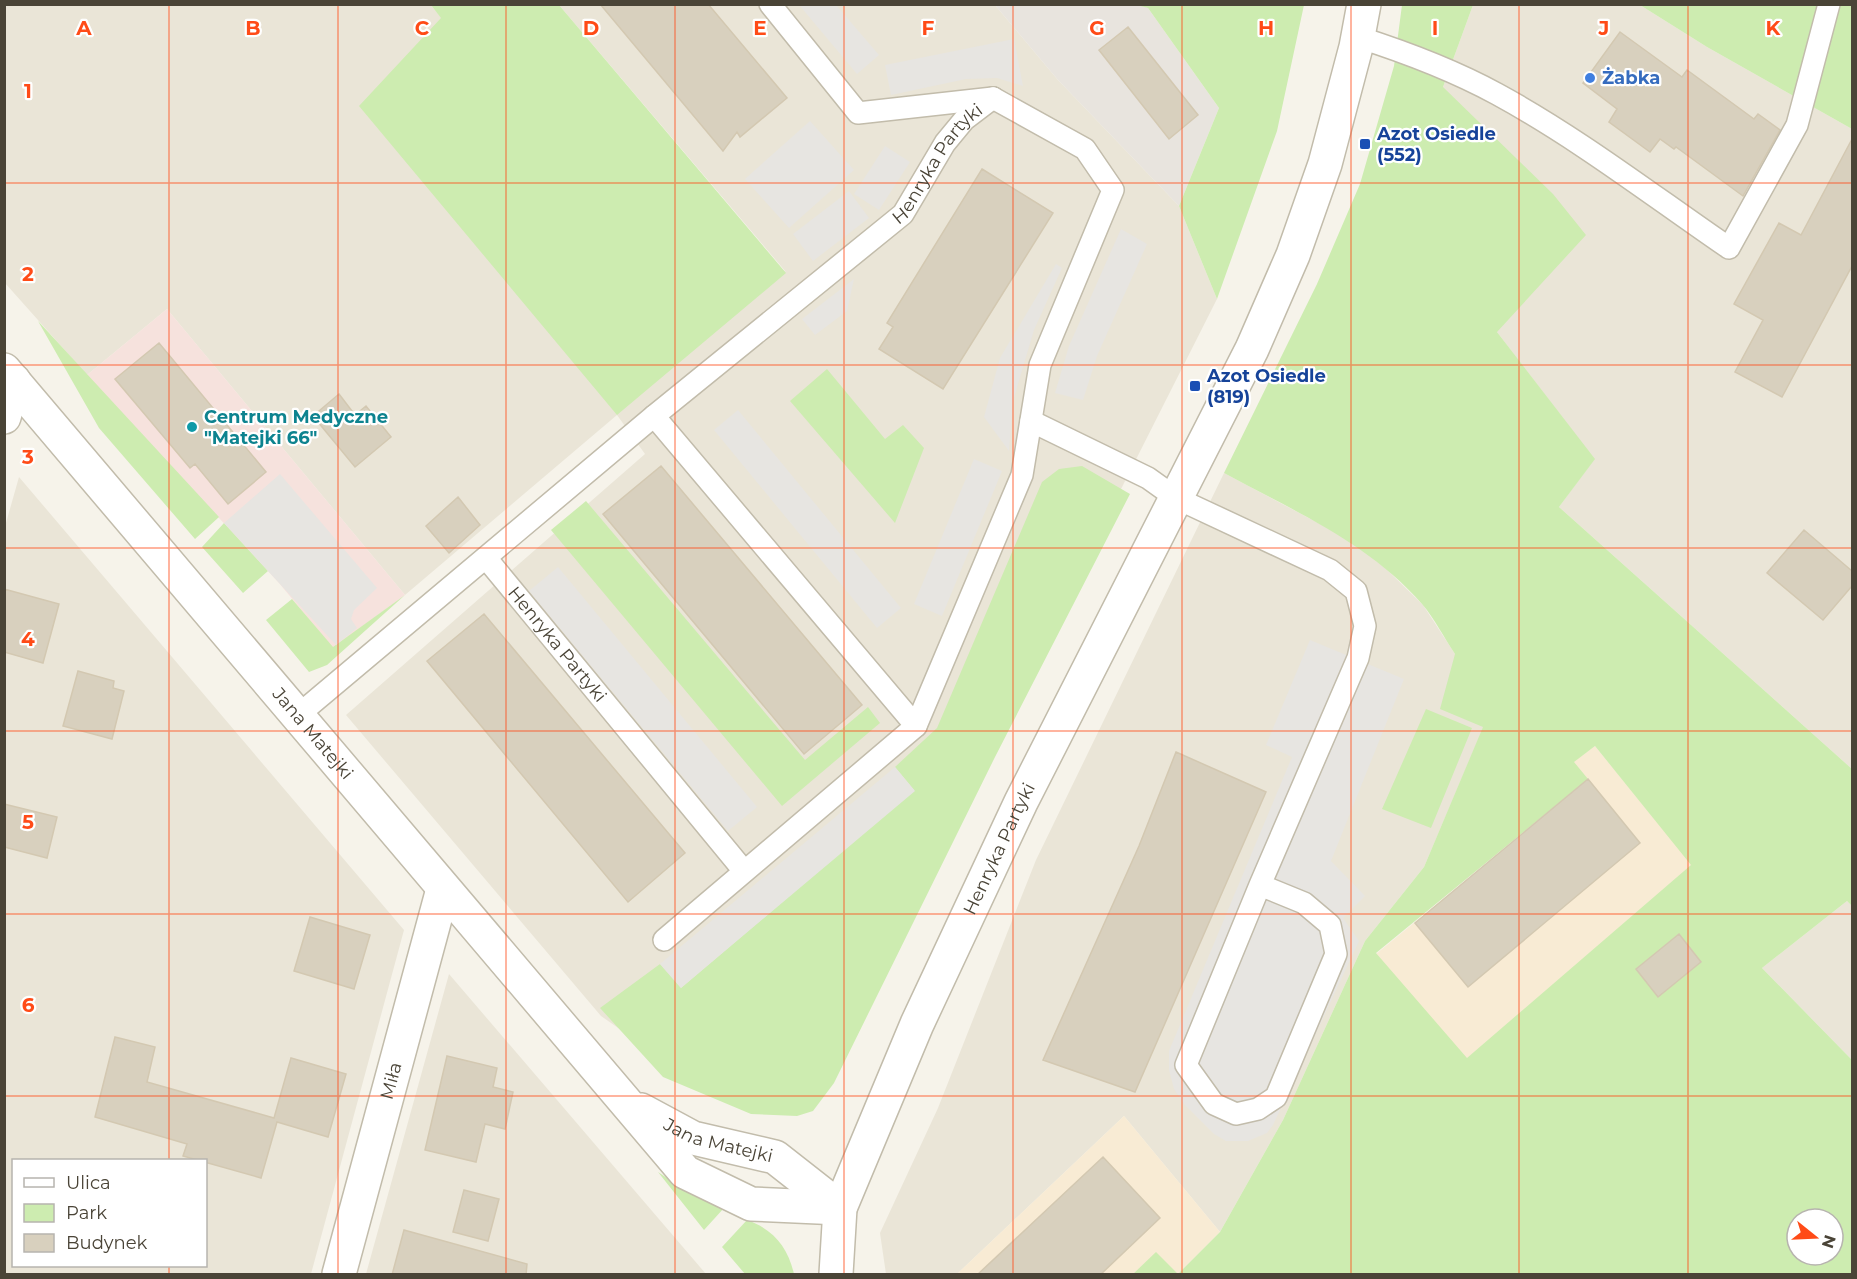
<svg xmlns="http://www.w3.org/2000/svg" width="1857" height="1279" viewBox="0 0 1857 1279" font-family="Montserrat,sans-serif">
  <rect width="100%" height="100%" fill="#f6f3ea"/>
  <!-- residential -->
  <path fill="#eae5d7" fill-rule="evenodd" d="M 4,5 L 431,5 L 441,17 L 786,272 L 559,5 L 995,5 L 1058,80 L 1179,206 L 1217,299 L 821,1083 L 703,1087 L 601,1016 L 346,715 L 645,454 L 617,415 L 405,595 L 167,309 L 87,375 L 5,283 Z
    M 1473,5 L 1640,5 L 1707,47 L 1852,129 L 1852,769 L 1559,507 L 1594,459 L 1497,332 L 1443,87 Z
    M 1224,473 L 1337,533 L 1372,555 L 1423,605 L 1455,654 L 1484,726 L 1424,867 L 1365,941 L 1283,1120 L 1220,1232 L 1124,1116 L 957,1274 L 886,1274 L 880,1233 L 938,1108 L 1036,860 Z
    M 19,477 L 404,930 L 311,1274 L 5,1274 L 4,530 ZM 14,1160 L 206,1160 L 206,1266 L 14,1266 Z
    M 1847,901 L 1852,906 L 1852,1060 L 1762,968 Z
    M 449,974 L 706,1274 L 366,1274 Z"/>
  <!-- commercial -->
  <path fill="#f8ebd4" d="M 1595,746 L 1692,865 L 1467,1059 L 1376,954 L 1588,780 L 1573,762 Z
    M 1124,1116 L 1220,1232 L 1178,1274 L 1156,1253 L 1133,1274 L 957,1274 Z"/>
  <!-- industrial -->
  <path fill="#e8e4de" d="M 1137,4 L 1148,8 L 1219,108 L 1179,206 L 1058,80 L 995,5 Z"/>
  <!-- medical -->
  <path fill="#f6e2dd" d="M 167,309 L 405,595 L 333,648 L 279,583 L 87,375 Z"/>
  <!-- green -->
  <path fill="#cdecb0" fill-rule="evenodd" d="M 431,5 L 559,5 L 786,273 L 617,415 L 359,106 L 441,18 Z
    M 1137,5 L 1304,5 L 1277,131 L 1217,299 L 1179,206 L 1219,108 L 1148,8 Z
    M 1402,5 L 1473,5 L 1443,87 L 1553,194 L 1586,235 L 1497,332 L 1595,459 L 1559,507 L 1852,769 L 1852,906 L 1847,901 L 1762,968 L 1852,1060 L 1852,1274 L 1133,1274 L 1156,1252 L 1178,1274 L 1220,1232 L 1283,1120 L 1365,941 L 1424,867 L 1483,727 L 1440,709 L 1455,654 C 1444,638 1435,619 1422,604 C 1369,543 1294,511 1224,473 L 1317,284 L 1360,184 L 1394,66 ZM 1595,746 L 1691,865 L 1467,1058 L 1376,953 L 1588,779 L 1574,762 ZM 1797,1219 L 1833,1219 L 1833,1255 L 1797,1255 Z
    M 1640,5 L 1852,5 L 1852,129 L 1707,47 Z
    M 38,321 L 219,517 L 195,539 L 99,428 Z
    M 827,369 L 885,439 L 903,425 L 924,448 L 895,523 L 790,401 Z
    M 1082,466 L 1130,494 L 995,757 L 834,1083 L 813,1111 L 797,1116 L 751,1114 L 663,1077 L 600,1008 L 660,964 L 681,988 L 914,790 L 895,767 L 937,728 L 1042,482 L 1059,469 Z
    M 586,501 L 805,760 L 868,707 L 880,723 L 782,806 L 551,530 Z
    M 224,523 L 268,571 L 243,593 L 202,547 Z
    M 405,595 L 327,665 L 309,672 L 266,620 L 292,599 L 333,647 Z
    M 1426,709 L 1472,728 L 1431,828 L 1382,809 Z
    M 658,1172 L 694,1196 L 724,1208 L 704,1230 Z
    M 747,1220 C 773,1229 788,1247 794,1274 L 745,1274 L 722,1247 Z"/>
  <!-- parking -->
  <path fill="#e7e5e1" d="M 802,4 L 836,5 L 879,55 L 857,74 L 800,6 Z
    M 1014,39 L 1023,86 L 997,78 L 966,79 L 891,95 L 885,65 Z
    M 810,121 L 854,170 L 789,228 L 745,179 Z
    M 885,146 L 910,162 L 879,210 L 854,194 Z
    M 849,191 L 869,218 L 813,261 L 793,234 Z
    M 1121,229 L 1147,244 L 1097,356 L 1083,400 L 1055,393 L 1069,346 Z
    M 1056,264 L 1062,268 L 1034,330 L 1013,401 L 1009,451 L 984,417 L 1000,358 Z
    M 854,279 L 847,311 L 815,335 L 802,319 Z
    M 738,410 L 901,608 L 877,628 L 714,430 Z
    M 974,459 L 1002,471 L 942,616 L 914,604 Z
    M 280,474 L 377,588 L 354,610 L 351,619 L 357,628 L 336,645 L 224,523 Z
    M 558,567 L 757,807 L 728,831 L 529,591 Z
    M 1310,640 L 1404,679 L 1331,861 L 1365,896 L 1343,918 L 1359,941 L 1273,1125 L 1267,1133 L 1248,1141 L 1226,1141 L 1214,1134 L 1184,1104 L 1174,1089 L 1169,1070 L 1169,1051 L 1292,757 L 1266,745 Z
    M 895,767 L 915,791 L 681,988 L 660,964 Z"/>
  <!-- building -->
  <path fill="#d8d0be" stroke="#d3c8b1" stroke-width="1.5" d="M 600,4 L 708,4 L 787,98 L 740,137 L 737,132 L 723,151 Z
    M 1128,27 L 1198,115 L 1169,139 L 1099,50 Z
    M 1620,32 L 1682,77 L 1687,70 L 1754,119 L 1758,114 L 1780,130 L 1743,196 L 1676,147 L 1674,149 L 1660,139 L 1650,152 L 1609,122 L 1617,109 L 1583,83 Z
    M 1852,139 L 1852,266 L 1782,397 L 1735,372 L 1763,320 L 1734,304 L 1779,223 L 1801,235 Z
    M 982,169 L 1053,213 L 943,389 L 879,349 L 893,327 L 887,323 Z
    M 159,343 L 266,472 L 228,504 L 195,464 L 190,468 L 115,379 Z
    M 339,394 L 355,415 L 366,406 L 391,437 L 355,467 L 313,416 Z
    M 661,466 L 862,705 L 804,754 L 603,514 Z
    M 458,497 L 480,525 L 449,553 L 426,526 Z
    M 1804,530 L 1852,571 L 1852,586 L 1823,620 L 1767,573 Z
    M 4,589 L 59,604 L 43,663 L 4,652 Z
    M 484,614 L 685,853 L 628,902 L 427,661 Z
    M 78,671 L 114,681 L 113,688 L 124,691 L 112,739 L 63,726 Z
    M 1176,752 L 1266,792 L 1135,1092 L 1043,1060 L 1139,846 Z
    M 1588,779 L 1640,843 L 1468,987 L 1415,923 Z
    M 4,804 L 57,817 L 47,858 L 4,847 Z
    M 310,917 L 370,935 L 354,989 L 294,971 Z
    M 1679,934 L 1701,962 L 1658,997 L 1636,969 Z
    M 115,1037 L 155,1047 L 147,1082 L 274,1118 L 291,1058 L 346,1074 L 328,1137 L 277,1122 L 261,1178 L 183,1156 L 187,1144 L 95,1117 Z
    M 447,1056 L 497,1068 L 493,1087 L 513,1092 L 505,1129 L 485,1124 L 476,1162 L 425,1150 Z
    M 1103,1157 L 1160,1218 L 1100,1275 L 977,1275 Z
    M 464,1190 L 499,1199 L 488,1241 L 453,1232 Z
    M 404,1230 L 527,1264 L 526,1275 L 392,1275 Z"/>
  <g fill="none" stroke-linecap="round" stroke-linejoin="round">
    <!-- service casing -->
    <g stroke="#c2bcab" stroke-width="24">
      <g id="service">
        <path d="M 770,4 L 858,113 L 993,98"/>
        <path d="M 1358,37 C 1405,52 1453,70 1497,94 C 1578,138 1653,196 1729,248 L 1797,125 L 1829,4"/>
        <path d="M 654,416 L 916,726"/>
        <path d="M 1031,421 L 1148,478 L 1176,498 L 1330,570 L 1356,591 L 1365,626 L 1358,658 L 1260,885 L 1186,1065 L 1214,1104 L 1236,1114 L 1258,1109 L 1276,1097 L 1336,954 L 1330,925 L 1304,903 L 1260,885"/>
        <path id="s1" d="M 486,558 L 744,871"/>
        <path id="s2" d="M 297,716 L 654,416 L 903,214 L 945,143 L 964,120 L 993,98"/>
        <path d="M 664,940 L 916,726 L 1022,475 L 1040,365 L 1113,190 L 1085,149 L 993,98"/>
      </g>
    </g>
    <!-- minor casing -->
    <g stroke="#c2bcab" stroke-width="36">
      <g id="minor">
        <path id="s3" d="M 4,370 L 685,1172 L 751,1204 L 840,1208"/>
        <path d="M 4,417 L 14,381"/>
        <path id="s4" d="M 641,1110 L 693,1138 L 775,1157 L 840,1208"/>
        <path id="s5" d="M 339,1274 L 443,889"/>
      </g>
    </g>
    <!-- tertiary casing -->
    <g stroke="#c2bcab" stroke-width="36">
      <g id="tertiary">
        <path id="s6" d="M 836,1274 L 840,1208 L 917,1024 L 1021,802 L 1252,349 L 1293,255 L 1325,164 L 1356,47 L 1364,4"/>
      </g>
    </g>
    <!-- service -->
    <use href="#service" stroke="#fff" stroke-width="21"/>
    <!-- minor -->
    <use href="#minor" stroke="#fff" stroke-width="33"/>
    <!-- tertiary -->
    <use href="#tertiary" stroke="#fff" stroke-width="33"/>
  </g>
  <!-- grid -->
  <path fill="none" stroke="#ff4b17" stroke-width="1.5" stroke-opacity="0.55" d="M 169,4 L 169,1160M 338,4 L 338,1274M 506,4 L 506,1274M 675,4 L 675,1274M 844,4 L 844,1274M 1013,4 L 1013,1274M 1182,4 L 1182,1274M 1351,4 L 1351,1274M 1519,4 L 1519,1274M 1688,4 L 1688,1274M 4,183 L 1852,183M 4,365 L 1852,365M 4,548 L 1852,548M 4,731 L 1852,731M 4,914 L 1852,914M 4,1096 L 1852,1096M 169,1266 L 169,1274"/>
  <!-- markers -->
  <circle fill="#3f7fe0" stroke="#fff" stroke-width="2" cx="1590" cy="78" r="6"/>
  <g fill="#1a4fb4" stroke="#fff" stroke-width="2">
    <rect x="1359" y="138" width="12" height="12" rx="3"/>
    <rect x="1189" y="380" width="12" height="12" rx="3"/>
  </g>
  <circle fill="#0f9aa8" stroke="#fff" stroke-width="2" cx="192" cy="427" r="6"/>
  <g text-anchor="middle" stroke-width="4.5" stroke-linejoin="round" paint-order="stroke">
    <!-- shop labels -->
    <g font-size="18" font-weight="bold" fill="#366cbe" stroke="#fff" text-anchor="start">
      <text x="1602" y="84">Żabka</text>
    </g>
    <!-- transit labels -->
    <g font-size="18" font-weight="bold" fill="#164399" stroke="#fff" text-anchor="start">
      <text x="1377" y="140">Azot Osiedle<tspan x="1377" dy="21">(552)</tspan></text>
      <text x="1207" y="382">Azot Osiedle<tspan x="1207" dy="21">(819)</tspan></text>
    </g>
    <!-- street labels -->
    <g font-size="18" fill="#4a4437" stroke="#fff">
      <text dy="6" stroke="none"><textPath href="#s2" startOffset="848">Henryka Partyki</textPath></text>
      <text dy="6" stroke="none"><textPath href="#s1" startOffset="112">Henryka Partyki</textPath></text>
      <text dy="6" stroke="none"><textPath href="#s3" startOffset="477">Jana Matejki</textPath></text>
      <text dy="6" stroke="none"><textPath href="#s6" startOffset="459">Henryka Partyki</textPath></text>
      <text dy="6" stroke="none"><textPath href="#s5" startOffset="200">Miła</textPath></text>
      <text dy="6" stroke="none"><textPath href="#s4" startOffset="84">Jana Matejki</textPath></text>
    </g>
    <!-- culture labels -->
    <g font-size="18" font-weight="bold" fill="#0d838f" stroke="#fff" text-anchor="start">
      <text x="204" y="423">Centrum Medyczne<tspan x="204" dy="21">"Matejki 66"</tspan></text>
    </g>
  </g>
  <g font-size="20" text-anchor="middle" font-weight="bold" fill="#ff4b17" stroke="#fff" stroke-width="4.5" stroke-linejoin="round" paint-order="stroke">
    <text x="84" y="35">A</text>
    <text x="253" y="35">B</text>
    <text x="422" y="35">C</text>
    <text x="591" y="35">D</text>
    <text x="760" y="35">E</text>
    <text x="928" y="35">F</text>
    <text x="1097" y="35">G</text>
    <text x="1266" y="35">H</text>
    <text x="1435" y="35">I</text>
    <text x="1604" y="35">J</text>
    <text x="1773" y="35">K</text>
    <text x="28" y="98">1</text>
    <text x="28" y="281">2</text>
    <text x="28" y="464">3</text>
    <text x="28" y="646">4</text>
    <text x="28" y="829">5</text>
    <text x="28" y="1012">6</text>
  </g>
  <!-- border -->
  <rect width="1857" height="1279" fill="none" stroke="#4a4437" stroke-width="12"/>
  <!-- legend -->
  <rect x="12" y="1159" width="195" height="108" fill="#ffffff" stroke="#b7b4af" stroke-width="1.5"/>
  <rect x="24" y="1178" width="30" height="9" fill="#ffffff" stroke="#b7b4af" stroke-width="1.5"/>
  <text x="66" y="1189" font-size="18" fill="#4a4437">Ulica</text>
  <rect x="24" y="1204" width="30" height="18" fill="#cdecb0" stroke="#b7b4af" stroke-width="1.5"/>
  <text x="66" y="1219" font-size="18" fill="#4a4437">Park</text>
  <rect x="24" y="1234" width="30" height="18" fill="#d8d0be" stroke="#b7b4af" stroke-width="1.5"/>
  <text x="66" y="1249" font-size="18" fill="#4a4437">Budynek</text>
  <!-- north arrow -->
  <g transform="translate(1815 1237) rotate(108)"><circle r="28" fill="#ffffff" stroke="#b7b4af" stroke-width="1.5"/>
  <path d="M0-4.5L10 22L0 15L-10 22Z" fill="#ff4b17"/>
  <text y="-9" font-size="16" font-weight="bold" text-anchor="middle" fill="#4a4437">N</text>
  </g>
</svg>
